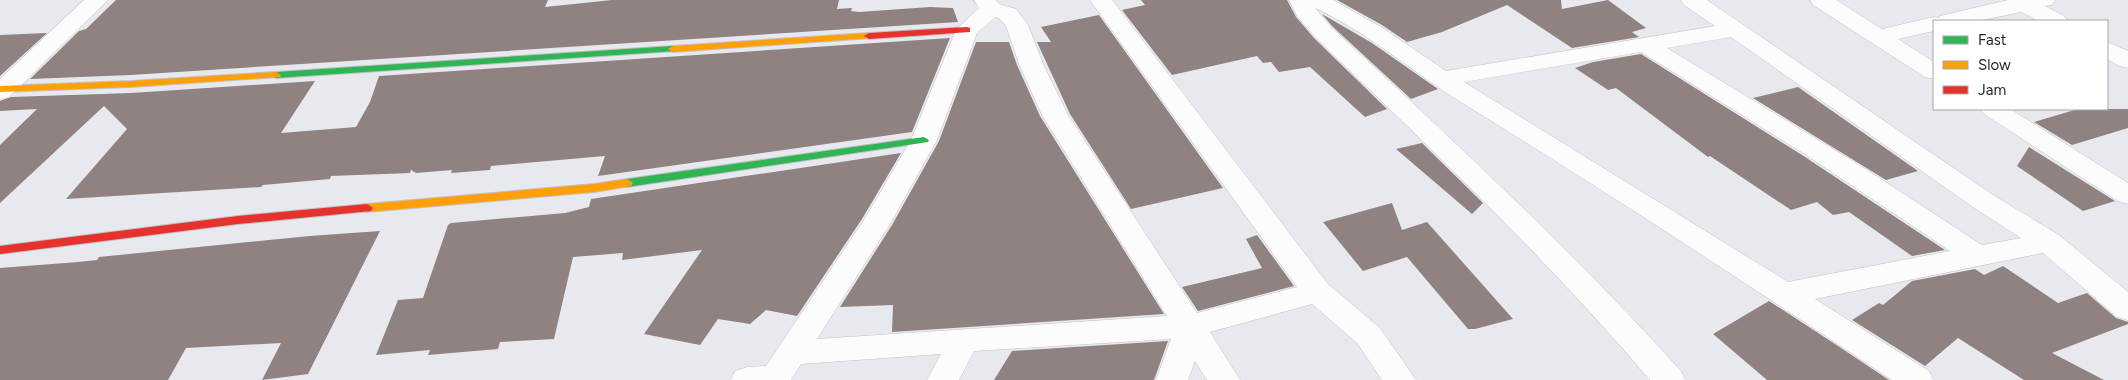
<svg xmlns="http://www.w3.org/2000/svg" width="2128" height="380" viewBox="0 0 2128 380" font-family="Figtree,sans-serif">
  <rect width="100%" height="100%" fill="#e8e9ee"/>
  <!-- building -->
  <path fill="#8f8280" d="M 116,0 L 548,0 L 545,7 L 612,0 L 839,0 L 837,9 L 852,8 L 851,11 L 859,12 L 930,7 L 953,8 L 958,22 L 131,75 L 30,79 L 79,31 L 86,29 Z
    M 1141,0 L 1287,0 L 1296,17 L 1314,38 L 1387,109 L 1365,117 L 1310,67 L 1279,72 L 1271,62 L 1263,63 L 1257,56 L 1172,75 L 1122,10 L 1145,5 Z
    M 1337,0 L 1561,0 L 1562,9 L 1608,0 L 1646,28 L 1632,32 L 1639,37 L 1572,48 L 1507,5 L 1442,32 L 1407,42 L 1382,25 Z
    M 1322,14 L 1372,43 L 1438,89 L 1411,99 L 1332,26 Z
    M 1099,15 L 1223,188 L 1131,209 L 1070,114 L 1037,42 L 1051,42 L 1041,27 Z
    M 47,33 L 0,76 L 0,35 Z
    M 950,38 L 912,132 L 598,176 L 605,156 L 491,166 L 490,170 L 451,173 L 452,170 L 416,173 L 411,170 L 410,173 L 331,176 L 330,179 L 263,185 L 261,187 L 66,199 L 127,129 L 104,106 L 0,203 L 0,145 L 37,109 L 0,111 L 0,101 L 11,97 L 131,93 L 315,81 L 281,133 L 356,127 L 370,102 L 379,76 Z
    M 976,42 L 1009,42 L 1017,65 L 1040,116 L 1164,314 L 892,332 L 893,305 L 840,307 L 892,225 L 939,141 Z
    M 1641,54 L 1802,155 L 1945,250 L 1912,256 L 1849,212 L 1833,215 L 1817,202 L 1791,210 L 1710,156 L 1708,157 L 1616,88 L 1608,90 L 1575,68 L 1593,62 Z
    M 1798,87 L 1918,171 L 1886,180 L 1753,98 Z
    M 2078,109 L 2128,109 L 2128,128 L 2072,145 L 2034,122 Z
    M 1422,143 L 1483,203 L 1472,214 L 1396,149 Z
    M 2029,147 L 2115,201 L 2083,211 L 2017,166 Z
    M 901,153 L 862,219 L 797,316 L 766,310 L 750,324 L 718,319 L 700,345 L 644,334 L 702,250 L 622,260 L 623,253 L 573,257 L 554,339 L 500,342 L 498,349 L 428,355 L 430,350 L 376,355 L 398,300 L 423,298 L 448,225 L 451,223 L 565,213 L 589,207 L 591,199 Z
    M 1392,203 L 1402,230 L 1427,222 L 1513,319 L 1475,329 L 1468,329 L 1407,257 L 1363,271 L 1323,222 Z
    M 380,231 L 308,374 L 262,380 L 281,343 L 186,348 L 168,380 L 0,380 L 0,268 L 78,262 L 97,260 L 99,257 L 310,236 Z
    M 1257,235 L 1294,286 L 1198,311 L 1182,287 L 1262,268 L 1246,239 Z
    M 2003,266 L 2058,303 L 2087,293 L 2116,318 L 2128,322 L 2128,324 L 2052,353 L 2104,380 L 2024,380 L 1958,338 L 1925,366 L 1852,320 L 1879,303 L 1883,305 L 1912,281 L 1975,269 L 1984,275 Z
    M 1769,301 L 1838,346 L 1889,380 L 1767,380 L 1713,334 Z
    M 1168,341 L 1154,380 L 994,380 L 1012,351 Z"/>
  <g fill="none" stroke-linecap="round" stroke-linejoin="round">
    <!-- street casing -->
    <g stroke="#c2c2c6" stroke-width="1">
      <path id="street" d="M 84,0 L 108,0 L 9,97 L 0,99 L 0,79 Z
        M 974,0 L 996,0 L 999,4 L 1016,9 L 1028,25 L 1043,64 L 1068,115 L 1197,313 L 1297,287 L 1090,0 L 1112,0 L 1328,284 L 1380,328 L 1416,380 L 1382,380 L 1358,344 L 1312,304 L 1210,332 L 1240,380 L 1207,380 L 1195,361 L 1188,380 L 1156,380 L 1171,339 L 974,351 L 959,380 L 927,380 L 941,354 L 801,364 L 791,380 L 731,380 L 735,371 L 747,367 L 766,366 L 864,220 L 911,140 L 956,30 L 979,8 ZM 995,17 L 1000,19 L 1006,26 L 1019,64 L 1042,115 L 1167,316 L 817,339 L 890,224 L 937,140 L 977,33 Z
        M 1289,0 L 1333,0 L 1381,27 L 1446,71 L 1715,26 L 1684,5 L 1681,0 L 1707,0 L 1993,195 L 2059,235 L 2128,292 L 2128,320 L 2117,317 L 2043,253 L 1815,299 L 1929,371 L 1933,380 L 1892,380 C 1750,286 1609,193 1464,104 C 1414,73 1369,33 1315,8 L 1331,27 C 1451,139 1571,249 1681,371 L 1685,380 L 1650,380 C 1546,258 1430,148 1315,37 L 1297,16 ZM 1731,37 L 1973,207 L 2021,238 L 1982,245 L 1864,168 L 1667,48 ZM 1641,52 L 1803,153 L 1950,251 L 1788,282 L 1464,82 Z
        M 1810,0 L 1836,0 L 1882,29 L 1934,17 L 1939,18 L 1940,16 L 2008,0 L 2055,0 L 2052,5 L 2045,6 L 2064,16 L 2067,21 L 2039,21 L 2021,12 L 1978,21 L 1934,21 L 1934,31 L 1898,39 L 1934,62 L 1934,79 L 1925,77 L 1813,5 Z
        M 2107,42 L 2128,51 L 2128,68 L 2120,66 L 2107,59 Z
        M 1980,109 L 2010,109 L 2128,183 L 2128,204 L 2118,201 L 1984,114 Z"/>
    </g>
    <!-- fast casing -->
    <g stroke="#c2c2c6" stroke-width="2">
      <path id="fast" d="M 673,46 L 678,49 L 676,51 L 276,78 L 271,75 L 276,72 Z
        M 924,137 L 929,140 L 928,142 L 627,187 L 621,183 L 627,179 Z"/>
    </g>
    <!-- slow casing -->
    <g stroke="#c2c2c6" stroke-width="2">
      <path id="slow" d="M 869,33 L 872,34 L 872,38 L 673,52 L 668,49 L 673,46 Z
        M 276,72 L 281,75 L 280,77 L 131,87 L 0,92 L 0,86 L 131,81 Z
        M 627,179 L 633,183 L 631,186 L 594,192 L 367,212 L 361,208 L 367,204 L 594,184 Z"/>
    </g>
    <!-- jam casing -->
    <g stroke="#c2c2c6" stroke-width="2">
      <path id="jam" d="M 967,27 L 970,28 L 970,32 L 869,39 L 864,36 L 869,33 Z
        M 367,204 L 373,208 L 371,211 L 238,224 L 0,254 L 0,246 L 238,216 Z"/>
    </g>
    <!-- street -->
    <use href="#street" fill="#fcfcfc" fill-rule="evenodd"/>
    <!-- fast -->
    <use href="#fast" fill="#30b455" fill-rule="evenodd"/>
    <!-- slow -->
    <use href="#slow" fill="#ff9f0a" fill-rule="evenodd"/>
    <!-- jam -->
    <use href="#jam" fill="#e5322d" fill-rule="evenodd"/>
  </g>
  <!-- legend -->
  <rect x="1933" y="20" width="175" height="90" fill="#ffffff" stroke="#a5a6a7"/>
  <rect x="1943" y="36" width="25" height="8" fill="#30b455" stroke="#a5a6a7"/>
  <text x="1978" y="45" font-size="15" fill="#1f2124">Fast</text>
  <rect x="1943" y="61" width="25" height="8" fill="#ff9f0a" stroke="#a5a6a7"/>
  <text x="1978" y="70" font-size="15" fill="#1f2124">Slow</text>
  <rect x="1943" y="86" width="25" height="8" fill="#e5322d" stroke="#a5a6a7"/>
  <text x="1978" y="95" font-size="15" fill="#1f2124">Jam</text>
</svg>
